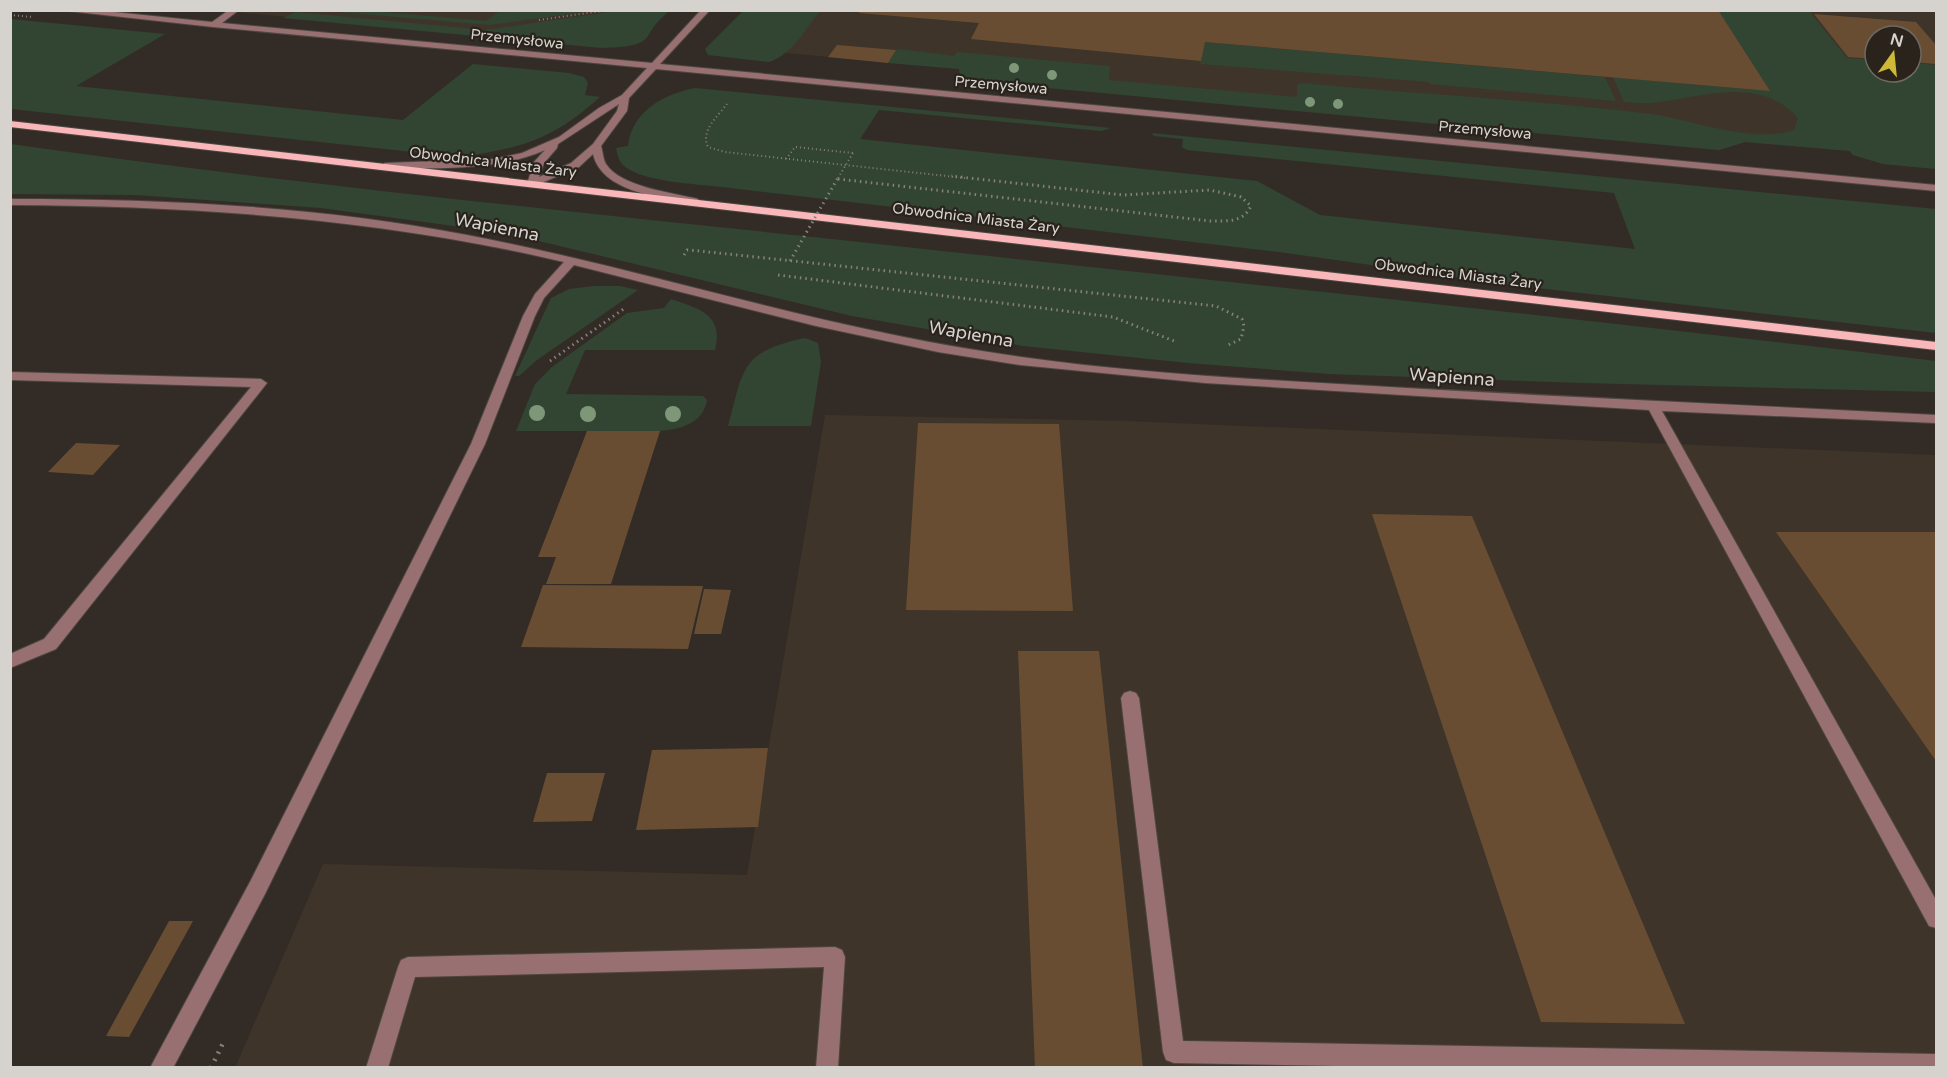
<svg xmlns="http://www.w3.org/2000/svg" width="1947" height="1078" viewBox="0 0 1947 1078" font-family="'Varela Round',sans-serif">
  <rect width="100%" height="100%" fill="#332c26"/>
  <!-- built -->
  <path fill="#3f3429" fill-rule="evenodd" d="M 751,10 L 1936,11 L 1936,169 L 1883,164 L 1853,155 L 1849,151 L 1745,142 L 1719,150 L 961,80 L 959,69 L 744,49 ZM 1875,36 L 1911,36 L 1911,72 L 1875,72 Z
    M 224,11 L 661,11 L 632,38 L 403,28 Z
    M 825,415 L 1126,421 L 1936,455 L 1936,1067 L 235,1068 L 323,864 L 747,875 Z"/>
  <!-- green -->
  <path fill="#324532" d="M 622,10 L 669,11 C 660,19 653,26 648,36 C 641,48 614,47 602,48 L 283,18 L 296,12 L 485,30 Z
    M 327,11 L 373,11 L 486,21 L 500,11 L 592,11 L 489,25 Z
    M 743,11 L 743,10 L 820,11 C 805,29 792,55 769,62 L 708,55 L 705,49 Z
    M 1718,11 L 1809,11 L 1847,58 L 1875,60 L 1875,72 L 1911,72 L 1911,63 L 1936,65 L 1936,169 L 1883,164 L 1853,155 L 1850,151 L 1745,142 L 1719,150 L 961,80 L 959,69 L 888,63 L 896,50 L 900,49 L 954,56 L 957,52 L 1110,66 L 1109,80 L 1297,97 L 1297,85 L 1301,83 C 1417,94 1535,100 1651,114 C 1694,120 1751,144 1794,130 L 1798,118 C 1759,74 1700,98 1652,103 C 1643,104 1633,102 1624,102 L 1613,77 L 1769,91 Z
    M 11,19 L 165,34 L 76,86 L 403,120 L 473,64 L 569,73 L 584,77 L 588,83 L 585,95 L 600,97 C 552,140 522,148 460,157 L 11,109 Z
    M 1205,42 L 1605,77 L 1616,101 L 1430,84 L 1429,82 L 1200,64 Z
    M 695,88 L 1111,128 L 1101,131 L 879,110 L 860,139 L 1257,181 L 1320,215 L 1635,249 L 1614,193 L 1187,150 L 1182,147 L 1183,139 L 1154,136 L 1151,133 L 1936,209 L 1936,333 L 1520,286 L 1279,252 L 722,187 C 699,184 632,182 620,161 C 618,158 617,152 616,148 L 628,146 C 632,111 664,94 695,88 Z
    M 11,144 C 277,182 546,209 813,237 C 1188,278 1563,316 1936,361 L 1936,392 L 1583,383 L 1329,374 L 1188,363 L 1023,346 L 852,316 L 543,242 L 461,227 L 321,208 L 136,195 L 11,194 Z
    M 594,286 L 620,286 L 638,290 L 537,360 L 519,376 L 515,376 L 551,298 L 569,289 Z
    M 671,299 C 699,309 724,314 715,350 L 585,350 L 566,394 L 703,396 L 707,400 C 703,424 680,429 660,431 L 516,431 L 535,384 L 552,367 L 627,313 L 664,308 Z
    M 805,338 L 818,343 L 821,362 L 811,426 L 728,426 C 744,369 739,352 805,338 Z"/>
  <!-- building -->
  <path fill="#694d32" d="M 861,10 L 1718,10 L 1770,91 L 1205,42 L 1201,61 L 971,39 L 979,23 L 859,13 Z
    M 1814,14 L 1916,22 L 1936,45 L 1936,64 L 1911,62 L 1911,36 L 1875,36 L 1875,59 L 1848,57 Z
    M 837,45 L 896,50 L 888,63 L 828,57 Z
    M 918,423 L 1059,424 L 1073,611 L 906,610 Z
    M 587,431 L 660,431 L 611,584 L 546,584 L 556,557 L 538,557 Z
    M 76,443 L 120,445 L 93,475 L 48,472 Z
    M 1372,514 L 1472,516 L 1685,1024 L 1541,1022 Z
    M 1776,532 L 1936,532 L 1936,761 Z
    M 543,585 L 703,586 L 688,649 L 521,647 Z
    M 704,589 L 731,590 L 721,634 L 694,634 Z
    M 1018,651 L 1099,651 L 1143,1068 L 1035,1068 Z
    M 768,748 L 758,827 L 636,830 L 652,750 Z
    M 547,773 L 605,773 L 592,821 L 533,822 Z
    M 169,921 L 193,921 L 129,1037 L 106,1036 Z"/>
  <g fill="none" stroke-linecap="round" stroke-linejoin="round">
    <!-- minor casing -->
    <g stroke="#4d4741" stroke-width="2">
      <path id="minor" d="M 59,10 L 94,10 L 212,22 L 229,10 L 239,10 L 222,23 L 652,63 L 701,10 L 710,10 L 660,64 L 1936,185 L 1936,191 L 656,69 L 629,98 L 627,111 L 601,146 C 603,152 603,159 606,164 C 620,187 674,193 698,199 L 699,201 L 694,204 C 662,197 602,193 593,154 L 579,167 L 532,187 L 527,184 L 534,162 L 545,150 C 495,172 438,167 385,169 L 380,166 L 385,163 L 494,159 L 522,153 L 559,137 L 599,108 L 622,95 L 647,68 L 213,27 ZM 619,104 L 617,111 L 593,144 L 571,163 L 539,177 L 544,163 L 557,148 L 558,144 Z
        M 10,199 C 163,199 317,206 467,235 C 640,268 808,324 982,351 C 1117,373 1254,379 1390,387 C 1572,398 1754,405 1936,415 L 1936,423 L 1662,411 L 1936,900 L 1936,928 L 1929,926 L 1649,410 L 1205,383 L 1020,365 L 938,352 L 816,326 L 574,265 L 544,298 L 535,316 L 485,444 L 265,894 L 173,1068 L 150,1068 L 251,880 L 471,444 L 523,316 L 535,294 L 564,262 C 382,219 197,206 10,205 Z
        M 10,372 L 261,379 L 267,383 L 56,649 L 10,668 L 10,654 L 44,639 L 251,387 L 10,380 Z
        M 1130,691 L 1136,693 L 1139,698 L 1183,1041 L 1936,1054 L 1936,1068 L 1446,1068 L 1174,1063 L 1166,1060 L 1163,1052 L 1121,698 L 1124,693 Z
        M 835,947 L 842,950 L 845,957 L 838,1068 L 816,1068 L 824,967 L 415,977 L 388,1068 L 366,1068 L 398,967 L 401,960 L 408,957 Z"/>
    </g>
    <!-- major casing -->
    <g stroke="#4d4741" stroke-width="2">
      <path id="major" d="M 10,121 L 1936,342 L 1936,350 L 10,127 Z"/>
    </g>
    <!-- path-far2 -->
    <path stroke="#87817c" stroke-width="2" stroke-dasharray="1 3" stroke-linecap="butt" d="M 10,15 L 33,17
      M 539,20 L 608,10
      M 727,104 C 718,116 700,131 708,147 L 725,152 L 965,178
      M 786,159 L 795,147 L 853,153"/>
    <!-- path-far1 -->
    <path stroke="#87817c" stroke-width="3" stroke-dasharray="1.5 4" stroke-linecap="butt" d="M 838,179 L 1210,221 C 1226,221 1243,223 1251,206 L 1241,197 L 1210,190 L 1123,195 L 951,176
      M 684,255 L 687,250 L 690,250 L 1216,306 L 1242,319 L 1244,326 L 1241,339 L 1226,346
      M 778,275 L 1113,317 L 1174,341
      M 550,361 L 625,308"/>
    <!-- path -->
    <path stroke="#87817c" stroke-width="4.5" stroke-dasharray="2 6" stroke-linecap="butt" d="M 211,1068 L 224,1041"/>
    <!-- minor -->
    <use href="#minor" fill="#997072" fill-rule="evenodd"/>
    <!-- major -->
    <use href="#major" fill="#fab7ba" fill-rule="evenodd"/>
    <!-- path-bridge-far1 -->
    <path stroke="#87817c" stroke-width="2" stroke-dasharray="1 3" stroke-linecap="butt" d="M 838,178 L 853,153"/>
    <!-- path-bridge -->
    <path stroke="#87817c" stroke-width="3" stroke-dasharray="1.5 4" stroke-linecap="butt" d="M 790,261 L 839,176"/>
  </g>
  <!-- trees -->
  <g fill="#7f9779">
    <circle cx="1014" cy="68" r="5"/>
    <circle cx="1052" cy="75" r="5"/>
    <circle cx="1310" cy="102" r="5"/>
    <circle cx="1338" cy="104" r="5"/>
    <circle cx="537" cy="413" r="8"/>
    <circle cx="588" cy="414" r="8"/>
    <circle cx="673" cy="414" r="8"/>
  </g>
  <g text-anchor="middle" stroke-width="4.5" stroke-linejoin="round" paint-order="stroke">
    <!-- far-street labels -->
    <g font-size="15" fill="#d6d2ce" stroke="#29231c">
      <text transform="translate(517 39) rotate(6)" y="5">Przemysłowa</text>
      <text transform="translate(1001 85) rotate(5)" y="5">Przemysłowa</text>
      <text transform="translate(1485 130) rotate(5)" y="5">Przemysłowa</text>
      <text transform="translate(493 162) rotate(7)" y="5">Obwodnica Miasta Żary</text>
      <text transform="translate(976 218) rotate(7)" y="5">Obwodnica Miasta Żary</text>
      <text transform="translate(1458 274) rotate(7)" y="5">Obwodnica Miasta Żary</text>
    </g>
    <!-- street labels -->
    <g font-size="18" fill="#d6d2ce" stroke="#29231c">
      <text transform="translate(497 227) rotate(11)" y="6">Wapienna</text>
      <text transform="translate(971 334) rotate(10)" y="6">Wapienna</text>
      <text transform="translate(1452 377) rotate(4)" y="6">Wapienna</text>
    </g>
  </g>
  <!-- border -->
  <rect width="1947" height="1078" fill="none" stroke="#d6d2ce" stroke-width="24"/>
  <!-- north arrow -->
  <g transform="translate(1893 54) rotate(15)"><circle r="28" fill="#29231c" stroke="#6e6963" stroke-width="1.5"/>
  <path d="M0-4.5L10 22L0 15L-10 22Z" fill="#ceb837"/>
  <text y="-9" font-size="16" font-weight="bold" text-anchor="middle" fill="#d6d2ce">N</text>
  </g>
</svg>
